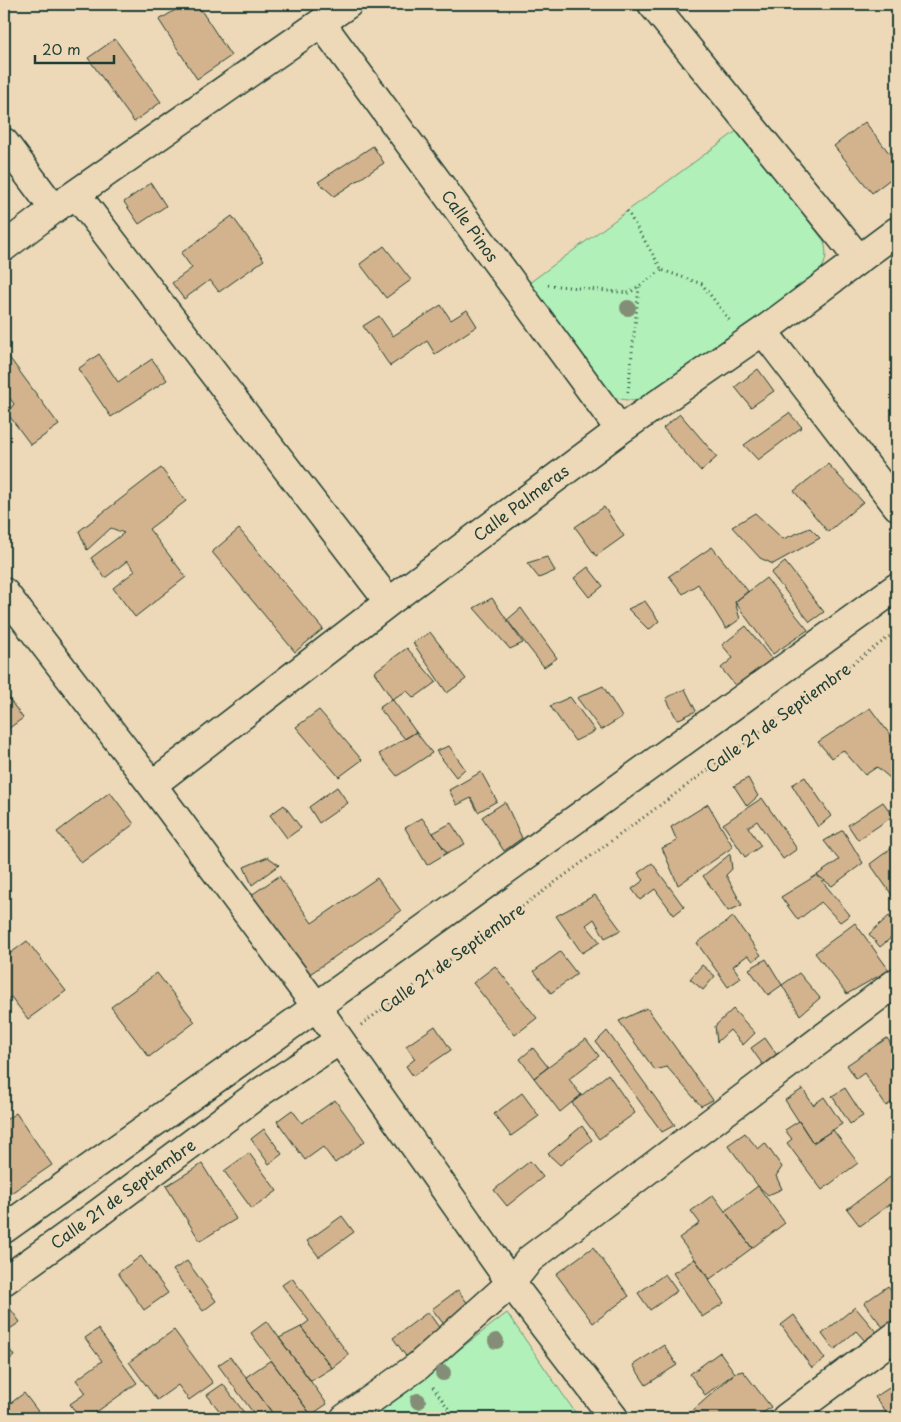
<svg xmlns="http://www.w3.org/2000/svg" width="901" height="1422" viewBox="0 0 901 1422" font-family="'Playpen Sans',sans-serif">
  <rect width="100%" height="100%" fill="#edd9b7"/>
  <filter id="ink" filterUnits="userSpaceOnUse"><feTurbulence type="fractalNoise" baseFrequency=".02" numOctaves="2"/><feDisplacementMap in="SourceGraphic" scale="10" xChannelSelector="R" yChannelSelector="G"/><feConvolveMatrix kernelMatrix="1 2 1 2 8 2 1 2 1" color-interpolation-filters="sRGB"/></filter>
  <g filter="url(#ink)">
    <!-- green -->
    <path fill="#b1f0b8" stroke="#689676" d="M 738,130 L 824,241 C 827,254 827,261 820,271 L 647,399 C 635,401 623,401 612,396 L 529,283 Z
      M 507,1313 L 579,1418 L 369,1418 Z"/>
    <!-- building -->
    <path fill="#d2b38d" stroke="#1f3d34" d="M 185,4 L 197,4 L 231,56 L 197,79 L 159,20 Z
      M 115,39 L 161,102 L 134,122 L 88,58 Z
      M 865,122 L 897,163 L 897,174 L 872,193 L 834,146 Z
      M 373,146 L 384,163 L 334,196 L 318,182 Z
      M 151,183 L 166,206 L 139,224 L 124,202 Z
      M 232,216 L 264,260 L 219,292 L 210,280 L 184,299 L 172,283 L 192,268 L 181,253 Z
      M 384,246 L 411,280 L 386,298 L 360,264 Z
      M 441,305 L 451,320 L 467,310 L 477,326 L 435,354 L 427,341 L 390,366 L 363,326 L 379,316 L 393,336 Z
      M 6,353 L 59,425 L 31,445 L 7,413 L 14,404 L 4,390 L 4,354 Z
      M 99,354 L 118,382 L 152,359 L 167,380 L 111,417 L 78,369 Z
      M 758,369 L 774,391 L 751,407 L 735,387 Z
      M 789,413 L 802,427 L 758,460 L 744,445 Z
      M 680,414 L 717,457 L 701,471 L 663,428 Z
      M 828,464 L 863,502 L 828,532 L 794,491 Z
      M 161,468 L 186,501 L 149,529 L 186,577 L 135,617 L 113,588 L 135,571 L 127,561 L 105,578 L 91,558 L 124,533 L 111,528 L 87,550 L 79,531 Z
      M 604,507 L 624,536 L 596,556 L 575,527 Z
      M 755,513 L 783,539 L 810,528 L 820,538 L 773,564 L 760,558 L 732,527 Z
      M 239,529 L 323,629 L 295,652 L 212,552 Z
      M 712,547 L 748,591 L 735,602 L 740,619 L 726,629 L 698,584 L 683,594 L 669,576 Z
      M 547,557 L 555,571 L 539,578 L 527,563 Z
      M 785,562 L 824,612 L 810,622 L 771,573 Z
      M 588,567 L 603,586 L 589,597 L 574,578 Z
      M 766,578 L 808,630 L 773,654 L 735,602 Z
      M 492,598 L 507,620 L 523,643 L 510,649 L 474,608 Z
      M 645,601 L 659,621 L 649,630 L 628,609 Z
      M 521,608 L 557,658 L 544,667 L 507,620 Z
      M 746,626 L 773,661 L 738,689 L 721,668 L 733,658 L 722,645 Z
      M 430,632 L 466,679 L 447,693 L 413,643 Z
      M 407,648 L 436,682 L 414,698 L 407,691 L 392,699 L 374,672 Z
      M 603,686 L 622,717 L 601,730 L 577,698 Z
      M 685,689 L 696,711 L 677,720 L 666,698 Z
      M 4,692 L 23,718 L 4,732 Z
      M 570,697 L 595,731 L 575,741 L 550,706 Z
      M 392,699 L 416,732 L 405,739 L 379,708 Z
      M 870,708 L 897,744 L 897,784 L 877,767 L 865,775 L 843,750 L 832,758 L 818,742 Z
      M 319,710 L 362,760 L 339,777 L 296,727 Z
      M 416,732 L 432,753 L 397,776 L 379,754 Z
      M 449,746 L 465,769 L 456,777 L 436,751 Z
      M 481,772 L 497,801 L 478,812 L 471,798 L 457,805 L 449,790 Z
      M 805,777 L 831,816 L 818,827 L 792,785 Z
      M 748,778 L 758,796 L 747,806 L 734,786 Z
      M 337,787 L 348,803 L 319,823 L 309,807 Z
      M 110,792 L 134,824 L 81,863 L 57,832 Z
      M 762,798 L 797,849 L 783,859 L 757,821 L 748,827 L 761,846 L 745,857 L 723,824 Z
      M 505,802 L 522,838 L 504,851 L 482,817 Z
      M 883,802 L 893,816 L 858,840 L 848,825 Z
      M 708,804 L 733,847 L 678,885 L 662,848 L 677,841 L 671,827 Z
      M 284,805 L 301,828 L 287,838 L 270,815 Z
      M 422,818 L 447,853 L 427,865 L 405,828 Z
      M 451,823 L 465,844 L 447,853 L 433,833 Z
      M 843,830 L 863,863 L 832,886 L 817,875 L 839,860 L 824,841 Z
      M 897,844 L 897,902 L 870,864 Z
      M 730,854 L 732,869 L 726,875 L 742,905 L 728,911 L 703,876 Z
      M 268,857 L 279,865 L 252,885 L 244,867 Z
      M 652,863 L 684,907 L 674,915 L 655,889 L 640,900 L 632,889 L 644,880 L 638,873 Z
      M 817,875 L 850,915 L 840,922 L 821,902 L 798,920 L 781,897 Z
      M 279,876 L 312,923 L 377,878 L 401,911 L 304,978 L 247,898 Z
      M 595,895 L 621,930 L 605,938 L 594,919 L 586,925 L 600,942 L 582,953 L 556,916 Z
      M 889,916 L 897,926 L 897,933 L 880,947 L 869,934 Z
      M 733,917 L 761,955 L 753,961 L 748,955 L 733,966 L 741,978 L 728,987 L 697,943 Z
      M 855,923 L 889,970 L 847,994 L 815,953 Z
      M 27,941 L 66,991 L 28,1019 L 11,997 L 4,1002 L 4,958 Z
      M 560,952 L 577,974 L 551,993 L 534,971 Z
      M 766,959 L 782,985 L 768,995 L 749,969 Z
      M 702,965 L 715,976 L 703,990 L 690,979 Z
      M 495,966 L 537,1018 L 515,1035 L 473,983 Z
      M 157,973 L 195,1022 L 149,1057 L 111,1007 Z
      M 799,973 L 820,998 L 800,1015 L 782,985 Z
      M 647,1008 L 713,1100 L 701,1106 L 667,1067 L 655,1070 L 619,1021 Z
      M 733,1009 L 755,1033 L 743,1045 L 730,1030 L 717,1042 L 715,1026 Z
      M 435,1026 L 451,1050 L 413,1076 L 406,1066 L 415,1059 L 406,1046 Z
      M 607,1031 L 675,1125 L 662,1132 L 596,1042 Z
      M 765,1038 L 777,1055 L 763,1065 L 751,1048 Z
      M 887,1038 L 897,1053 L 897,1099 L 886,1106 L 864,1073 L 856,1079 L 847,1065 Z
      M 586,1039 L 599,1056 L 569,1079 L 581,1095 L 560,1112 L 534,1078 Z
      M 533,1048 L 548,1067 L 534,1078 L 520,1059 Z
      M 608,1074 L 635,1113 L 599,1139 L 572,1103 Z
      M 845,1088 L 863,1116 L 850,1124 L 832,1096 Z
      M 803,1089 L 813,1105 L 824,1097 L 842,1124 L 813,1143 L 785,1100 Z
      M 522,1093 L 539,1116 L 511,1136 L 494,1114 Z
      M 335,1100 L 365,1141 L 335,1163 L 323,1147 L 305,1160 L 277,1121 L 292,1110 L 302,1123 Z
      M 16,1113 L 52,1165 L 11,1193 L 4,1181 L 4,1121 Z
      M 799,1121 L 813,1143 L 833,1130 L 858,1163 L 822,1190 L 787,1143 L 792,1139 L 785,1130 Z
      M 582,1126 L 592,1140 L 560,1165 L 548,1154 Z
      M 264,1129 L 282,1154 L 269,1164 L 251,1139 Z
      M 745,1133 L 758,1149 L 765,1143 L 782,1167 L 776,1176 L 782,1189 L 768,1195 L 758,1186 L 728,1145 Z
      M 249,1153 L 277,1191 L 252,1209 L 224,1171 Z
      M 530,1161 L 543,1177 L 507,1206 L 494,1190 Z
      M 202,1164 L 236,1219 L 200,1241 L 166,1186 Z
      M 897,1172 L 897,1208 L 893,1202 L 860,1226 L 847,1209 Z
      M 758,1186 L 785,1223 L 752,1248 L 725,1211 Z
      M 713,1195 L 752,1248 L 710,1279 L 679,1238 L 700,1223 L 691,1211 Z
      M 342,1216 L 354,1232 L 319,1257 L 307,1241 Z
      M 593,1247 L 629,1296 L 593,1323 L 556,1274 Z
      M 141,1256 L 168,1293 L 144,1310 L 118,1273 Z
      M 695,1259 L 724,1303 L 702,1317 L 673,1273 Z
      M 187,1261 L 216,1301 L 203,1311 L 173,1270 Z
      M 665,1274 L 677,1291 L 650,1310 L 638,1293 Z
      M 292,1278 L 349,1355 L 332,1368 L 301,1327 L 309,1321 L 282,1285 Z
      M 888,1286 L 897,1298 L 897,1322 L 886,1331 L 864,1303 Z
      M 458,1290 L 471,1308 L 446,1327 L 432,1309 Z
      M 9,1307 L 20,1322 L 4,1333 L 4,1311 Z
      M 855,1307 L 877,1333 L 866,1342 L 856,1331 L 834,1350 L 822,1334 Z
      M 428,1312 L 443,1333 L 408,1359 L 393,1338 Z
      M 794,1315 L 825,1359 L 812,1368 L 781,1325 Z
      M 267,1321 L 327,1404 L 311,1415 L 251,1333 Z
      M 301,1327 L 332,1368 L 311,1381 L 279,1338 Z
      M 98,1329 L 137,1383 L 88,1418 L 68,1418 L 76,1413 L 70,1404 L 86,1393 L 76,1380 L 102,1361 L 85,1338 Z
      M 174,1330 L 213,1383 L 189,1400 L 178,1385 L 157,1400 L 129,1362 Z
      M 4,1341 L 14,1356 L 4,1363 Z
      M 664,1345 L 677,1365 L 646,1385 L 633,1365 Z
      M 720,1352 L 735,1373 L 705,1395 L 690,1374 Z
      M 230,1357 L 246,1377 L 276,1418 L 257,1418 L 218,1365 Z
      M 271,1360 L 309,1412 L 300,1418 L 276,1418 L 246,1377 Z
      M 743,1371 L 771,1407 L 756,1418 L 694,1418 L 690,1413 L 735,1373 Z
      M 897,1383 L 897,1418 L 890,1418 L 875,1397 Z
      M 223,1384 L 248,1418 L 225,1418 L 207,1395 Z
      M 24,1393 L 43,1418 L 16,1418 L 7,1406 Z"/>
    <g fill="none" stroke-linecap="round" stroke-linejoin="round">
      <!-- minor casing -->
      <g stroke="#1f3d34" stroke-width="31">
        <path id="minor" d="M 652,4 L 859,259
          M 321,23 L 620,430
          M 4,142 L 54,209
          M 76,194 L 389,602
          M 4,247 L 54,209 L 348,4
          M 763,331 L 897,506
          M 4,592 L 152,785 L 316,1006 L 511,1283 L 614,1418
          M 152,785 L 389,602 L 620,430 L 763,331 L 897,231
          M 4,1229 L 259,1048 L 897,587
          M 4,1281 L 100,1212 L 262,1091 L 340,1040
          M 345,1418 L 418,1366 L 511,1283 L 530,1259 L 897,982
          M 786,1418 L 897,1335"/>
      </g>
      <!-- path -->
      <path stroke="#1f3d34" stroke-width="3" stroke-dasharray="1 4" stroke-linecap="butt" d="M 627,211 L 662,270 L 702,284 L 730,321
        M 548,285 L 629,293 L 662,270
        M 628,392 L 639,287
        M 361,1025 L 897,631
        M 433,1387 L 455,1418"/>
      <!-- minor -->
      <use href="#minor" stroke="#edd9b7" stroke-width="28"/>
    </g>
    <!-- trees -->
    <g fill="#848d76">
      <circle cx="628" cy="308" r="8"/>
      <circle cx="496" cy="1341" r="8"/>
      <circle cx="443" cy="1373" r="8"/>
      <circle cx="418" cy="1401" r="8"/>
    </g>
  </g>
  <g text-anchor="middle" stroke-width="4.5" stroke-linejoin="round" paint-order="stroke">
    <!-- street labels -->
    <g font-size="16" fill="#1f3d34" stroke="#edd9b7">
      <text transform="translate(470 226) rotate(54)" y="6">Calle Pinos</text>
      <text transform="translate(521 503) rotate(-37)" y="6">Calle Palmeras</text>
      <text transform="translate(778 718) rotate(-36)" y="6">Calle 21 de Septiembre</text>
      <text transform="translate(452 958) rotate(-36)" y="6">Calle 21 de Septiembre</text>
      <text transform="translate(123 1194) rotate(-36)" y="6">Calle 21 de Septiembre</text>
    </g>
  </g>
  <!-- margin -->
  <rect width="901" height="1422" fill="none" stroke="#edd9b7" stroke-width="20"/>
  <rect x="10" y="10" width="881" height="1402" fill="none" stroke="#1f3d34" stroke-width="2" filter="url(#ink)"/>
  <!-- scale -->
  <path d="M35 55v8h79v-8" fill="none" stroke="#1f3d34" stroke-width="2.5"/>
  <text x="42" y="55" font-size="15" fill="#1f3d34" stroke="#edd9b7" stroke-width="4" paint-order="stroke">20 m</text>
</svg>
